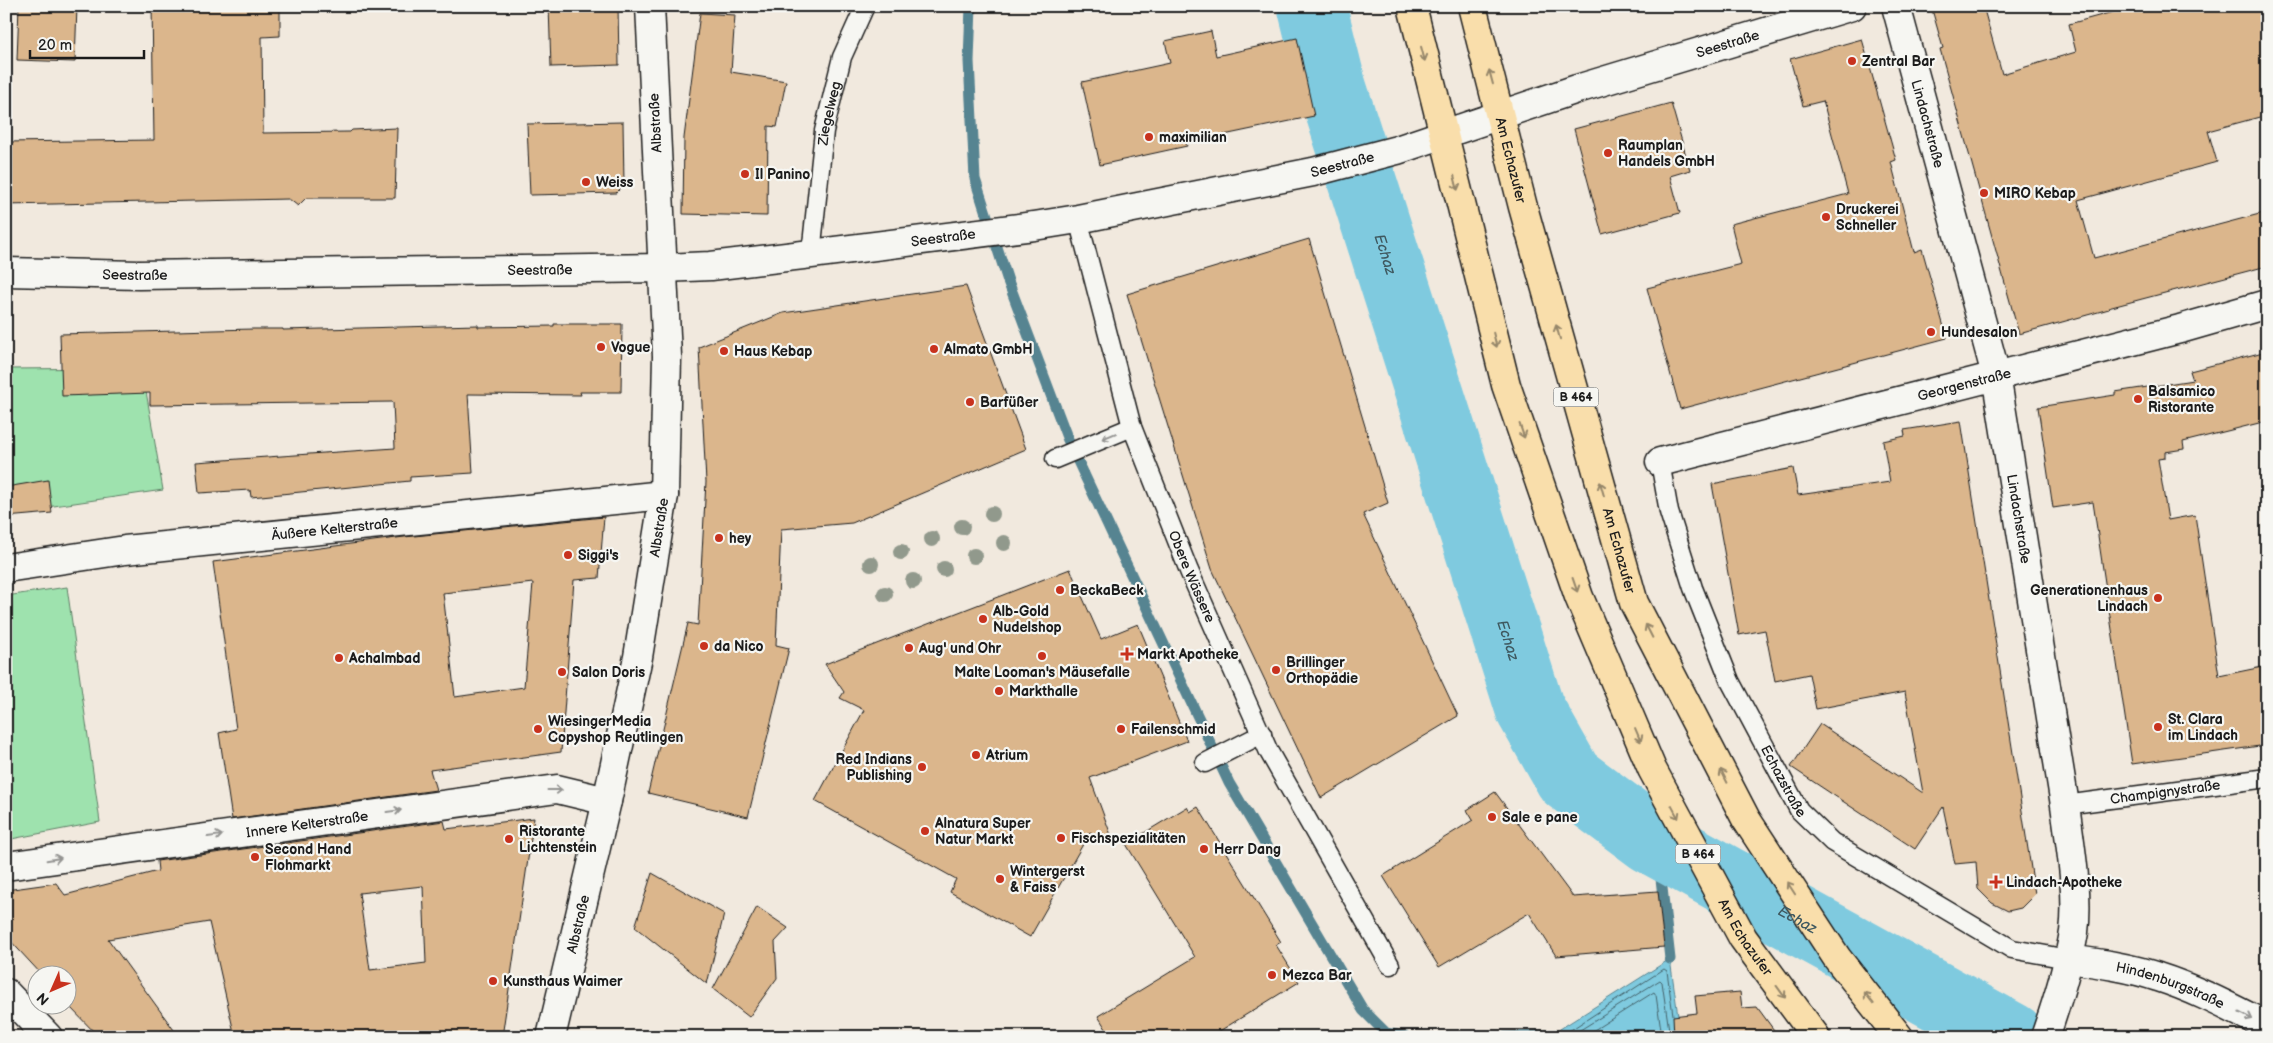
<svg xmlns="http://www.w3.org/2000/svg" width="2273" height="1043" viewBox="0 0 2273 1043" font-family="'Balsamiq Sans',sans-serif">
  <rect width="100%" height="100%" fill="#f1e9de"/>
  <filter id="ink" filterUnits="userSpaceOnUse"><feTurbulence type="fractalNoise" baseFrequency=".02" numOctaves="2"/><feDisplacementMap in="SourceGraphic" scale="10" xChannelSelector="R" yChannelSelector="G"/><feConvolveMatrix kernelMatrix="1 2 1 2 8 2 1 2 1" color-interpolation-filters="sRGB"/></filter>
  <g filter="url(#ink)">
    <!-- green -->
    <path fill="#9ee2ae" stroke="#5d7f65" d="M 142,368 L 163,490 L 6,513 L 6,369 Z
      M 67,587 L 100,822 L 6,840 L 6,596 Z"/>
    <!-- water -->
    <path fill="#7fcadf" stroke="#578491" d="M 1872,940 L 1955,987 L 2023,1015 L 2015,1037 L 1951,1037 L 1912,994 Z
      M 1670,959 L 1681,1037 L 1555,1037 L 1560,1029 Z"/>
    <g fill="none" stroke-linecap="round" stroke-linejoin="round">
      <!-- shore -->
      <path stroke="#44626a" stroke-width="1" d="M 1560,1037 L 1664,969 L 1667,971 L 1673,1015
        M 1569,1037 L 1660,980 L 1662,982 L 1670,1037
        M 1583,1037 L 1654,992 L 1656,995 L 1662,1037
        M 1954,1037 L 1952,1031 L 1916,991 L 1897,965 L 1898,962 L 1953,992 L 2015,1017 L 2016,1020 L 2010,1037
        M 1960,1037 L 1958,1028 L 1921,987 L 1920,982 L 1951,998 L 2007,1021 L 2004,1037
        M 1967,1037 L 1965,1026 L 1952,1011 L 1954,1008 L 1997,1025 L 1997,1037"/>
      <!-- stream -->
      <path stroke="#578491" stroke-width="11" d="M 971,6 L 969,61 L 975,179 L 1008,281 L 1068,440 L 1229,783 L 1363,1010 L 1386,1033 L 1406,1037
        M 1651,839 L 1659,861 L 1670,959
        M 1505,1037 L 1555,1035"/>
      <!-- river -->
      <path stroke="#7fcadf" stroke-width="69" id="s1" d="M 1312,6 L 1332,87 L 1530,709 L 1569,778 L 1651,839 L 2011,1037"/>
    </g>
    <!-- building -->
    <path fill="#dbb68c" stroke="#1c1c1c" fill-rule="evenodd" d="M 19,6 L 77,6 L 75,62 L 17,60 Z
      M 152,6 L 280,6 L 280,36 L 262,37 L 263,133 L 350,132 L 352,130 L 397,128 L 395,198 L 306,198 L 298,206 L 289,199 L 6,205 L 6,142 L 154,140 Z
      M 549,6 L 618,6 L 619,65 L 551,67 Z
      M 1931,6 L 1983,6 L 2002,74 L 2076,52 L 2069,24 L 2135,6 L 2267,6 L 2267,115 L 2208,131 L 2217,162 L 2078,200 L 2094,258 L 2267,212 L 2267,266 L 2108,308 L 2109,309 L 2019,334 L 1940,49 L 1943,48 Z
      M 700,13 L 735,15 L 731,72 L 786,81 L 777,127 L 768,126 L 767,216 L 683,214 L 684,138 Z
      M 1211,31 L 1216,56 L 1297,38 L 1314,116 L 1186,143 L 1187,146 L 1100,165 L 1082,82 L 1170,63 L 1165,41 Z
      M 1862,39 L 1896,160 L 1891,162 L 1914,252 L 1922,249 L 1947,338 L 1680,409 L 1647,288 L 1741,264 L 1731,224 L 1848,194 L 1823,101 L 1803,106 L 1790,59 Z
      M 1671,103 L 1690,170 L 1670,176 L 1680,213 L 1602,234 L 1574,129 Z
      M 623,122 L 624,185 L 616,193 L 530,195 L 527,124 Z
      M 1309,239 L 1388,503 L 1363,514 L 1458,716 L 1321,798 L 1212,569 L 1127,294 Z
      M 966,286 L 1026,449 L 852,523 L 781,529 L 776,645 L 789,648 L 748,817 L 648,793 L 688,623 L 698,625 L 706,482 L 699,347 L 783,313 Z
      M 554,324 L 622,324 L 621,392 L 580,392 L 581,395 L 468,394 L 473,473 L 410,477 L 410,481 L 251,497 L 250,490 L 199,493 L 196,462 L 395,448 L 393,402 L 150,405 L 150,393 L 62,396 L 60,334 L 253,329 L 283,329 L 283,330 L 478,325 L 478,327 L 554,326 Z
      M 2267,351 L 2267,421 L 2183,442 L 2184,449 L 2165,452 L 2165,458 L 2158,459 L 2168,520 L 2195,515 L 2219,676 L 2267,666 L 2267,745 L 2132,764 L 2093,502 L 2053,508 L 2038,407 L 2115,395 L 2115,392 L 2193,380 L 2190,371 Z
      M 1961,421 L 2035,894 L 2021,908 L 2008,911 L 1992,903 L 1978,889 L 1976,862 L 1955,864 L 1943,807 L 1915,849 L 1791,767 L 1820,724 L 1923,793 L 1905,692 L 1816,709 L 1809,674 L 1775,681 L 1765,630 L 1739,635 L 1712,484 L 1793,468 L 1798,495 L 1890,482 L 1883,441 L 1905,436 L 1904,430 Z
      M 48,480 L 52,513 L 6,517 L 6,487 Z
      M 604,517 L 599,578 L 574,580 L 561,752 L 430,770 L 436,790 L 232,819 L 219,733 L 236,729 L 213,562 L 404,537 ZM 533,583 L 524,687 L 455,697 L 443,593 Z
      M 1070,569 L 1101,639 L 1138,624 L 1187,741 L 1090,778 L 1115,846 L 1090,832 L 1030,937 L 950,892 L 956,879 L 815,801 L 864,710 L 840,698 L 844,692 L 825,664 Z
      M 1495,792 L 1573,897 L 1658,891 L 1664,947 L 1556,956 L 1529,913 L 1439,967 L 1383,876 L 1473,820 L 1467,810 Z
      M 1187,807 L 1190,812 L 1198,807 L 1281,942 L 1276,945 L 1299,982 L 1210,1037 L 1111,1037 L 1098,1016 L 1195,957 L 1126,844 Z
      M 534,818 L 502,1037 L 235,1037 L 209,922 L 108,939 L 179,1037 L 99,1037 L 68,1005 L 70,1004 L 68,1001 L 68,976 L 43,976 L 6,936 L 6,890 L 56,883 L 65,895 L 158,871 L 157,861 L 444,821 L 446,829 ZM 423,886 L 426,963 L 370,970 L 359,893 Z
      M 652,873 L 724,914 L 707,984 L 635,927 Z
      M 757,907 L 788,928 L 775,942 L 777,978 L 749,1017 L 713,989 Z
      M 1740,992 L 1742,1008 L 1757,1007 L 1779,1037 L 1674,1037 L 1673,1016 L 1697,1013 L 1695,996 Z"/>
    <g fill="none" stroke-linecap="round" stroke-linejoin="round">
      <!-- lane casing -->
      <g stroke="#1c1c1c" stroke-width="21">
        <g id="lane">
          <path id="s2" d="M 1078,219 L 1132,427 L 1189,571 L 1269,752 L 1390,965"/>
          <path id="s3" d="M 811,254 L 824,131 L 842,57 L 865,6"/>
          <path d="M 1055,459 L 1132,427"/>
          <path id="s4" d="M 1660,462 L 1669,512 L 1693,588 L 1730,681 L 1799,810 L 1832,842 L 2012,949 L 2068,959"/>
          <path d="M 1205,763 L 1262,734"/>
          <path id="s5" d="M 2065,805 L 2267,778"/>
        </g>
      </g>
      <!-- street casing -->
      <g stroke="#1c1c1c" stroke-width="31">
        <g id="street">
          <path id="s6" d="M 1896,6 L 1996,375 L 2065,805 C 2070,843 2079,894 2074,932 C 2069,962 2055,1008 2045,1037"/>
          <path id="s7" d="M 6,272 L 139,275 L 663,268 L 711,266 L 811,254 L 1034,226 L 1078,219 L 1313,172 L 1397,150 L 1577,89 L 1852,6"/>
          <path id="s8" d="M 1660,462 L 2180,329 L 2267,304"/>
          <path id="s9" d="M 6,568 L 125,550 L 664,495"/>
          <path id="s10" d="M 6,866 L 557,789 L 607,801"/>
          <path id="s11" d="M 2068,959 C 2098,963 2129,967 2158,977 C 2196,989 2231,1008 2267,1026"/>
          <path d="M 6,993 L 48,1037"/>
          <path id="s12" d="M 551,1037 L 607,801 L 638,657 L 664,495 L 667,356 L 650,6"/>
        </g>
      </g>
      <!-- primary casing -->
      <g stroke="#1c1c1c" stroke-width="31">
        <g id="primary">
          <path id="s13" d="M 1412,6 L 1506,385 L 1579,597 L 1652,769 L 1743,938 L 1816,1037"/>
          <path id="s14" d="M 1472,6 L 1523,207 L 1634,603 L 1746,819 L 1837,958 L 1899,1037"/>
        </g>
      </g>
      <!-- lane -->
      <use href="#lane" stroke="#f6f6f2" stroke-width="18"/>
      <!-- street -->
      <use href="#street" stroke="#f6f6f2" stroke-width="28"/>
      <!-- primary -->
      <use href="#primary" stroke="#f9deab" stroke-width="28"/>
    </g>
    <!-- trees -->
    <g fill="#91998c">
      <circle cx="992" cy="514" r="8"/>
      <circle cx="962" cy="527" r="8"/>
      <circle cx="932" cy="539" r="8"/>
      <circle cx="1004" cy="543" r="8"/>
      <circle cx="901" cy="552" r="8"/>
      <circle cx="974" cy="556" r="8"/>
      <circle cx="871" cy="564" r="8"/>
      <circle cx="944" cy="569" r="8"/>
      <circle cx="913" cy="581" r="8"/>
      <circle cx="885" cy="594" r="8"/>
    </g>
    <!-- one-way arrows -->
    <defs><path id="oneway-shaft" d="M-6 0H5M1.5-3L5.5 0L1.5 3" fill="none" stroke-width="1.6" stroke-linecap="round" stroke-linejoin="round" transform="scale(1.25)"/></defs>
    <g stroke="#96876b">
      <use href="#oneway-shaft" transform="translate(1423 54) rotate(75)"/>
      <use href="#oneway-shaft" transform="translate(1491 77) rotate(-105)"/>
      <use href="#oneway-shaft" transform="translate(1456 183) rotate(76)"/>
      <use href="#oneway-shaft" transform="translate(1558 332) rotate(-106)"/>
      <use href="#oneway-shaft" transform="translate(1495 340) rotate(76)"/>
      <use href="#oneway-shaft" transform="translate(1522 431) rotate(71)"/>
      <use href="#oneway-shaft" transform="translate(1602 489) rotate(-106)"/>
      <use href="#oneway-shaft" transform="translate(1575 585) rotate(71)"/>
      <use href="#oneway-shaft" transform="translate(1649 631) rotate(-117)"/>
      <use href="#oneway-shaft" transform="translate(1638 735) rotate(67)"/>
      <use href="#oneway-shaft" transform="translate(1724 776) rotate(-117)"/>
      <use href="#oneway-shaft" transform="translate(1675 812) rotate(62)"/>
      <use href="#oneway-shaft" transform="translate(1791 888) rotate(-123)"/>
      <use href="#oneway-shaft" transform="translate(1781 992) rotate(54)"/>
      <use href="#oneway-shaft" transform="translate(1869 998) rotate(-128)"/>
    </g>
    <g stroke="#949492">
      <use href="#oneway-shaft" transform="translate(1109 436) rotate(157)"/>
      <use href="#oneway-shaft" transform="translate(555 790)"/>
      <use href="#oneway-shaft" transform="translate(394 811) rotate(-8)"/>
      <use href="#oneway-shaft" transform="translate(215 836) rotate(-8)"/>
      <use href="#oneway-shaft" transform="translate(54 859) rotate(-9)"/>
      <use href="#oneway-shaft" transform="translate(2246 1016) rotate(27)"/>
    </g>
  </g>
  <!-- markers -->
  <g fill="#c8321e" stroke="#f6f6f2" stroke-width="2">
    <circle cx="1852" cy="61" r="5"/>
    <circle cx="1149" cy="137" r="5"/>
    <circle cx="1608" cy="153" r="5"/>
    <circle cx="745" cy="174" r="5"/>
    <circle cx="586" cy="182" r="5"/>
    <circle cx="1984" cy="193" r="5"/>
    <circle cx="1826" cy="217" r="5"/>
    <circle cx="1931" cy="332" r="5"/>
    <circle cx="601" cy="347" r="5"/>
    <circle cx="934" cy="349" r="5"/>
    <circle cx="724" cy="351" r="5"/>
    <circle cx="2138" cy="399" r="5"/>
    <circle cx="970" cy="402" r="5"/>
    <circle cx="719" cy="538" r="5"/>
    <circle cx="568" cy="555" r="5"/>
    <circle cx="1060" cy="590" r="5"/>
    <circle cx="2158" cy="598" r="5"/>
    <circle cx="983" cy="619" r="5"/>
    <circle cx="704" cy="646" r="5"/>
    <circle cx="909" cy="648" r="5"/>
    <path d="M1124.5 646.5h5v5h5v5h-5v5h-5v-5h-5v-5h5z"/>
    <circle cx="1042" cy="656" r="5"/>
    <circle cx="339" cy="658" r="5"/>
    <circle cx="1276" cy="670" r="5"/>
    <circle cx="562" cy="672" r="5"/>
    <circle cx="999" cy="691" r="5"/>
    <circle cx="2158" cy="727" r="5"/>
    <circle cx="538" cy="729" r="5"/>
    <circle cx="1121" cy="729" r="5"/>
    <circle cx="976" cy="755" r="5"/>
    <circle cx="922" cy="767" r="5"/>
    <circle cx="1492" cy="817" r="5"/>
    <circle cx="925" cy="831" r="5"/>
    <circle cx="1061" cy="838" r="5"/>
    <circle cx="509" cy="839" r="5"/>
    <circle cx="1204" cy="849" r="5"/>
    <circle cx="255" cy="857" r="5"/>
    <circle cx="1000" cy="879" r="5"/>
    <path d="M1993.5 874.5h5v5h5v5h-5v5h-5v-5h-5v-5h5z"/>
    <circle cx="1272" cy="975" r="5"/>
    <circle cx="493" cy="981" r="5"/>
  </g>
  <g text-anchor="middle" stroke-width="4.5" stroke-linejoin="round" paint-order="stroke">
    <!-- shield labels -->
    <g fill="#f6f6f2" stroke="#5d5d5c" stroke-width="1">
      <rect x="1553.5" y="387.5" width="45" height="19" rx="4"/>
      <rect x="1675.5" y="844.5" width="45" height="19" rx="4"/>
    </g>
    <g font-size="12" font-weight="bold" fill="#1c1c1c">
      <text x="1576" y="401">B 464</text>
      <text x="1698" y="858">B 464</text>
    </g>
    <!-- street labels -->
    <g font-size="14" fill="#1c1c1c" stroke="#f6f6f2">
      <text dy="5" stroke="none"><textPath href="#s7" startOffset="1749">Seestraße</textPath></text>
      <text dy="5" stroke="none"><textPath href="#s3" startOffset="142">Ziegelweg</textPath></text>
      <text transform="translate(655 123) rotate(-93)" y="5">Albstraße</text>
      <text dy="5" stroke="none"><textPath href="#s6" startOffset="122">Lindachstraße</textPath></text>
      <text dy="5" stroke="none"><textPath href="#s14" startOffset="159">Am Echazufer</textPath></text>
      <text dy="5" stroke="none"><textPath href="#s7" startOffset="1345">Seestraße</textPath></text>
      <text dy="5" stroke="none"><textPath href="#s7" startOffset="939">Seestraße</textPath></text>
      <text dy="5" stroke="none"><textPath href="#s7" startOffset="534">Seestraße</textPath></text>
      <text dy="5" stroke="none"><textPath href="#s7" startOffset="129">Seestraße</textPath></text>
      <text dy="5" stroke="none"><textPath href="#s8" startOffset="314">Georgenstraße</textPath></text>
      <text dy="5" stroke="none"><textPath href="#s6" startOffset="528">Lindachstraße</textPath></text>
      <text dy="5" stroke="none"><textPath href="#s12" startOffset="521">Albstraße</textPath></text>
      <text dy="5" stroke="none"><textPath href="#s9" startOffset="331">Äußere Kelterstraße</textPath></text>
      <text dy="5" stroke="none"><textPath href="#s14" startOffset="564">Am Echazufer</textPath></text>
      <text dy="5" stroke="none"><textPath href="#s2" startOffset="376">Obere Wässere</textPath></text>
      <text dy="5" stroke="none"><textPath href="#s4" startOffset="344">Echazstraße</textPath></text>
      <text dy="5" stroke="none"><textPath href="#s5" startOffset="101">Champignystraße</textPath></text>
      <text dy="5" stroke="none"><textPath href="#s10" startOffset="304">Innere Kelterstraße</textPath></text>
      <text dy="5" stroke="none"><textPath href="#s12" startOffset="116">Albstraße</textPath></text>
      <text dy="5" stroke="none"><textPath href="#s13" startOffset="994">Am Echazufer</textPath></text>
      <text dy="5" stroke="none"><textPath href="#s11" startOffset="106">Hindenburgstraße</textPath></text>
    </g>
    <!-- poi labels -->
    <g font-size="14" font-weight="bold" fill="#1c1c1c" stroke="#f6f6f2" text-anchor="start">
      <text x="1862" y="66">Zentral Bar</text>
      <text x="1159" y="142">maximilian</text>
      <text x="1618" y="150">Raumplan<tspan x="1618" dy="16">Handels GmbH</tspan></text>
      <text x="755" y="179">Il Panino</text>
      <text x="596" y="187">Weiss</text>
      <text x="1994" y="198">MIRO Kebap</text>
      <text x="1836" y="214">Druckerei<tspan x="1836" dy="16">Schneller</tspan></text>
      <text x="1941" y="337">Hundesalon</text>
      <text x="611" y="352">Vogue</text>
      <text x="944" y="354">Almato GmbH</text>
      <text x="734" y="356">Haus Kebap</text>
      <text x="2148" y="396">Balsamico<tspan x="2148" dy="16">Ristorante</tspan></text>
      <text x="980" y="407">Barfüßer</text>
      <text x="729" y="543">hey</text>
      <text x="578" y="560">Siggi's</text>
      <text x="1070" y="595">BeckaBeck</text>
      <text x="2148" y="595" text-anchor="end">Generationenhaus<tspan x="2148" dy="16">Lindach</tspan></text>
      <text x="993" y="616">Alb-Gold<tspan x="993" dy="16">Nudelshop</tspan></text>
      <text x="714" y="651">da Nico</text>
      <text x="919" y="653">Aug' und Ohr</text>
      <text x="1137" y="659">Markt Apotheke</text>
      <text x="349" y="663">Achalmbad</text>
      <text x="1286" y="667">Brillinger<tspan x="1286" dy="16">Orthopädie</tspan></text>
      <text x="572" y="677">Salon Doris</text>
      <text x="1042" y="677" text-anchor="middle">Malte Looman's Mäusefalle</text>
      <text x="1009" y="696">Markthalle</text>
      <text x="2168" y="724">St. Clara<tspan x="2168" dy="16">im Lindach</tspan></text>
      <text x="548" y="726">WiesingerMedia<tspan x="548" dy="16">Copyshop Reutlingen</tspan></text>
      <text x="1131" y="734">Failenschmid</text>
      <text x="986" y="760">Atrium</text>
      <text x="912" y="764" text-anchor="end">Red Indians<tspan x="912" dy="16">Publishing</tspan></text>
      <text x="1502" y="822">Sale e pane</text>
      <text x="935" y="828">Alnatura Super<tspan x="935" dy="16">Natur Markt</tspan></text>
      <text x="519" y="836">Ristorante<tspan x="519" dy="16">Lichtenstein</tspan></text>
      <text x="1071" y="843">Fischspezialitäten</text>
      <text x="265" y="854">Second Hand<tspan x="265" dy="16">Flohmarkt</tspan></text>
      <text x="1214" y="854">Herr Dang</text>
      <text x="1010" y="876">Wintergerst<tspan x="1010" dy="16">&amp; Faiss</tspan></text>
      <text x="2006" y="887">Lindach-Apotheke</text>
      <text x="1282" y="980">Mezca Bar</text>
      <text x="503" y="986">Kunsthaus Waimer</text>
    </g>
    <!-- water labels -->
    <g font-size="15" font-style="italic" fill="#3f5960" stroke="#f6f6f2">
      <text dy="5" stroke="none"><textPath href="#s1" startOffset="259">Echaz</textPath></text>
      <text dy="5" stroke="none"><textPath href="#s1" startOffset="664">Echaz</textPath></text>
      <text dy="5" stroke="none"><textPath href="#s1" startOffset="1085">Echaz</textPath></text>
    </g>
  </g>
  <!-- margin -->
  <rect width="2273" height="1043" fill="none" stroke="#f6f6f2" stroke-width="25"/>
  <rect x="12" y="12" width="2248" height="1018" fill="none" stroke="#1c1c1c" stroke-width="2" filter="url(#ink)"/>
  <!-- north arrow -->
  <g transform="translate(52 990) rotate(225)"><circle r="24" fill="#f6f6f2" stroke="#9f9f9c"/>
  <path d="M0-4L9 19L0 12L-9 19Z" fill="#c8321e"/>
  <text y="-8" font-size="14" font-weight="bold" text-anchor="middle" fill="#1c1c1c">N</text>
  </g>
  <!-- scale -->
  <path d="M30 50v8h114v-8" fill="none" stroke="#1c1c1c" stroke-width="2.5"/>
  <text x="38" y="50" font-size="15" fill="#1c1c1c" stroke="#f6f6f2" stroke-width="4" paint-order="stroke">20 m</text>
</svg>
